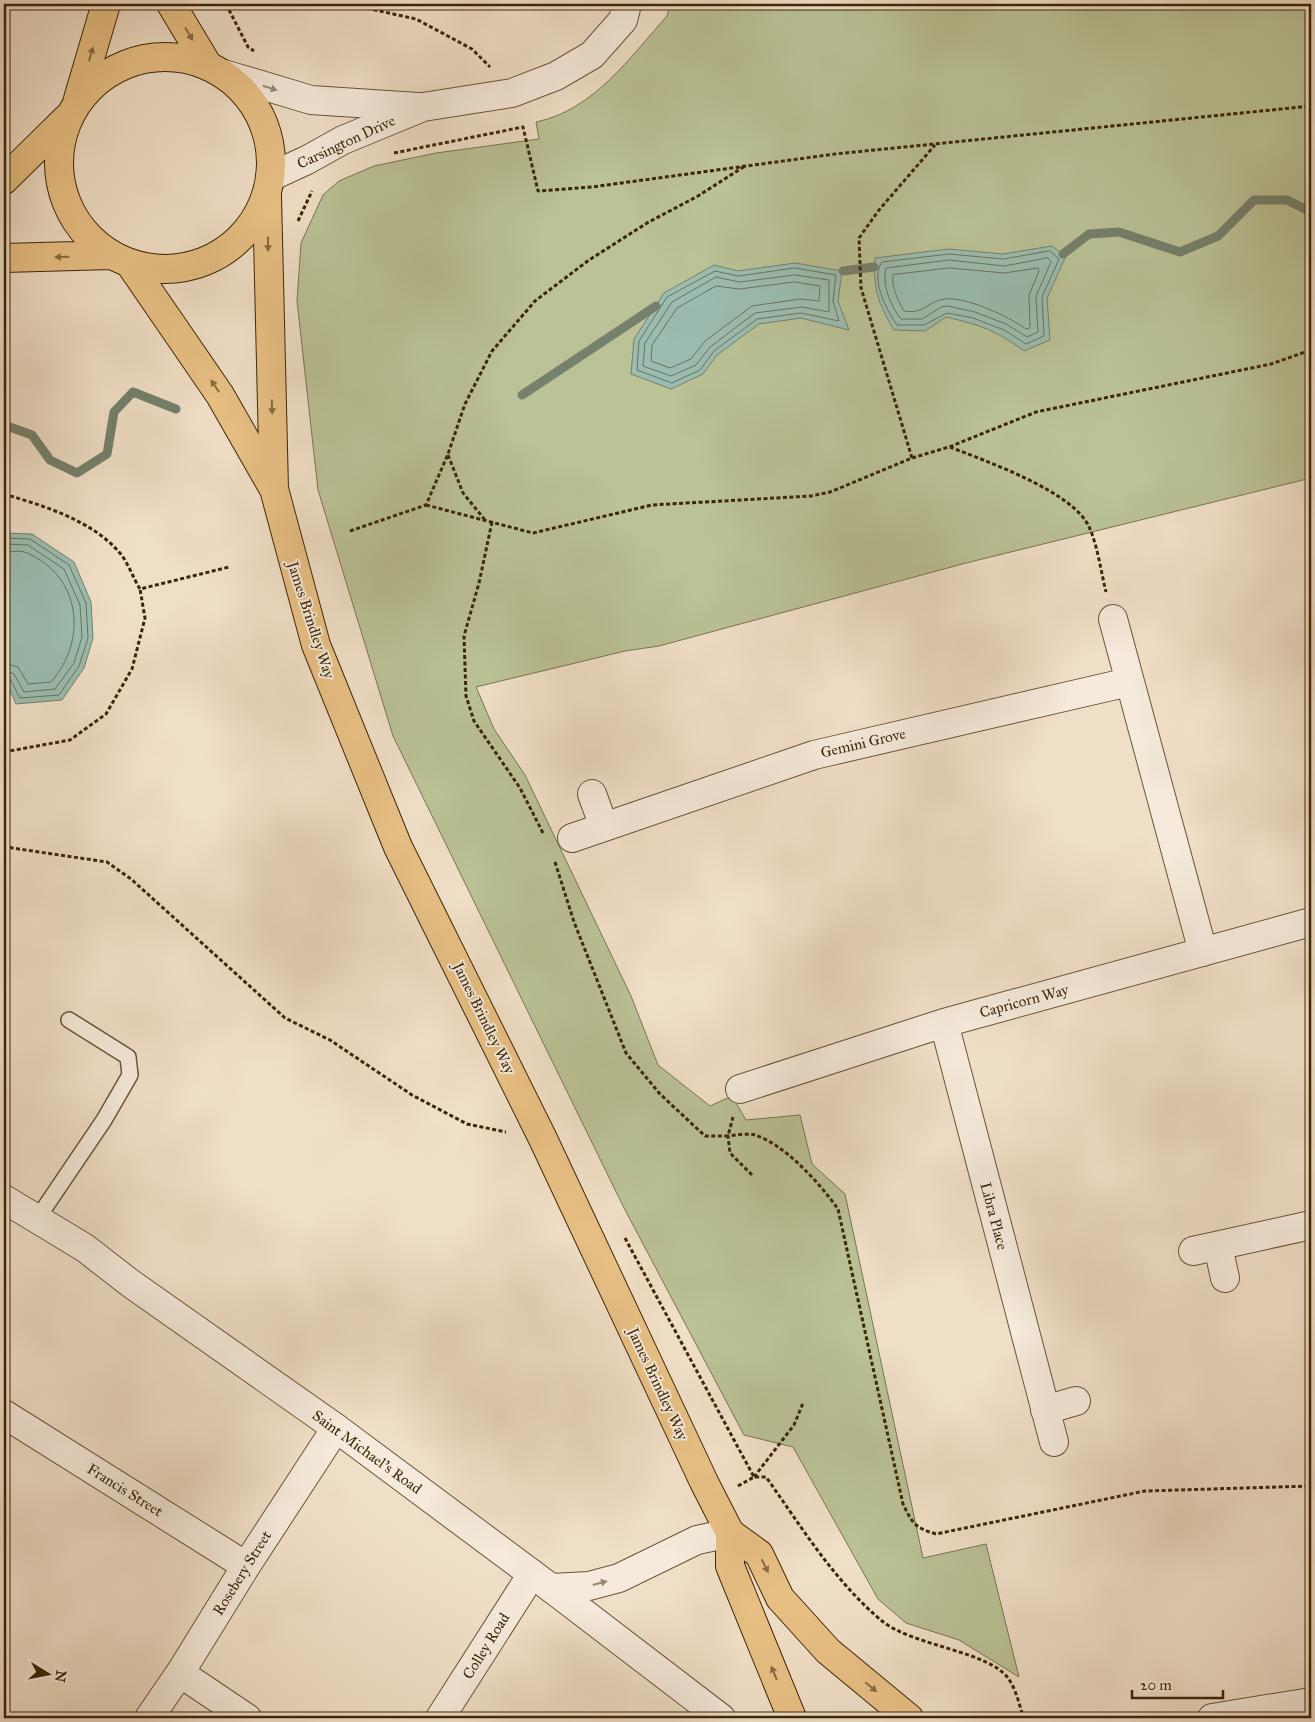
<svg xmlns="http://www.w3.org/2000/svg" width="1315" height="1722" viewBox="0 0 1315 1722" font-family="'IM FELL Great Primer',serif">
  <rect width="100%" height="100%" fill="#f0dfc7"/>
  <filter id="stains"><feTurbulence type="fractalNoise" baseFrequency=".004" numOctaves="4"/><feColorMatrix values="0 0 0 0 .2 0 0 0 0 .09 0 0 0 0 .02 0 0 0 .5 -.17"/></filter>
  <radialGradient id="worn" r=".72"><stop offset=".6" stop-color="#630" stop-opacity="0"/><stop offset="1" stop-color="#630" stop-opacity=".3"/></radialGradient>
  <!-- green -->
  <path fill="#bac296" stroke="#7b744f" d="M 670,4 L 1311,4 L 1311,478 L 966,563 L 659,646 L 625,651 L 476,687 L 494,729 L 525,775 L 631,996 L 658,1065 L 710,1106 L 732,1096 L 746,1120 L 800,1115 L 812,1164 L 845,1194 L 923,1558 L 986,1544 L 1019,1677 L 959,1640 L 906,1623 L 878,1599 L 793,1447 L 744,1435 L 623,1206 L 393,736 L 318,490 L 297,301 L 301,243 L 323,195 L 339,181 L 374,166 L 436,153 L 539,139 L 536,122 C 594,110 630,57 667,16 Z"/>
  <!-- water -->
  <path fill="#9bbdb1" stroke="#75816d" d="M 1052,246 L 1066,256 L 1047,298 L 1050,340 L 1024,351 C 996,330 980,325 946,317 L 925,331 L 894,330 C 878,303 873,289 875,258 L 949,249 L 1003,254 Z
    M 795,263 L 842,271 L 838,301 L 849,330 L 801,318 L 759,324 L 717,355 L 703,374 L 671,389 L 631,374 L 634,339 L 664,293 L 714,265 L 738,271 Z
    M 4,533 L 32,534 L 74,562 L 91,602 L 93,638 L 84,668 L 62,700 L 16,704 L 4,677 Z"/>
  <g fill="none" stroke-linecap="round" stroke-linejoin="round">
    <!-- shore -->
    <path stroke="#6c725c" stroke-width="1" d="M 1050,251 L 1059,259 L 1042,297 L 1044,336 L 1026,344 L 1004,330 L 973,318 L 947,313 L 924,325 L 897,325 C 887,311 870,279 882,262 L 949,254 L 1003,259 Z
      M 1048,258 L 1051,262 L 1036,296 L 1038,332 L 1027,337 L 1006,324 L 975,312 L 948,306 L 941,307 L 922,319 L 901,319 C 890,305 882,285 886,268 L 949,260 L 1004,266 Z
      M 795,268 L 836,275 L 833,301 L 839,321 L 801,313 L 757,319 L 714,351 L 700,370 L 672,383 L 637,370 L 639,341 L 667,297 L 715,271 L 738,276 Z
      M 949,268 L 1004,273 L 1038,268 L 1039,271 L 1029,295 L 1030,328 L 1026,329 C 1010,317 960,293 940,300 C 924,305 923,314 904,311 C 898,300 891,287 893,275 Z
      M 795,275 L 829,280 L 829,312 L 802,307 L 755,313 L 710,347 L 696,365 L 671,376 L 643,366 L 645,343 L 672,302 L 716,277 L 739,282 Z
      M 794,282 L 820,286 L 819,301 L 800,299 L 752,306 L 705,341 L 691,359 L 670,368 L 651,361 L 652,345 L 677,308 L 716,286 L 739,289 Z
      M 4,538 L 30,539 L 69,565 L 86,603 L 88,638 L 79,666 L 59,695 L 20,698 L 10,679 L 4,676
      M 4,544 L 28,545 L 64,569 L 80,605 L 82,637 L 74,663 L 55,689 L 24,692 L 14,674 L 4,670
      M 4,552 C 11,552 21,550 27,553 C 81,576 88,640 51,682 L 28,684 L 18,667 L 4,663"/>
    <!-- stream -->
    <path stroke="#75816d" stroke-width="9" d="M 1063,254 L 1089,234 L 1119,232 L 1180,252 L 1218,236 L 1254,200 L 1287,200 L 1311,212
      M 843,271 L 874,267
      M 522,395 L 656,306
      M 4,429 L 7,426 L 32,435 L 50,460 L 77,473 L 107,454 L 114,412 L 133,392 L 176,409"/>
    <!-- service casing -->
    <g stroke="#695438" stroke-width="18">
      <path id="service" d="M 37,1219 L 104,1120 L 130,1075 L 128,1057 L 69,1020"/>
    </g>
    <!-- minor casing -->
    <g stroke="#695438" stroke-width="30">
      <path id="minor" d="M 224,74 L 311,100 L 418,107
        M 270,177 L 307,160 L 343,140 L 423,107 L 512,93 L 556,76 L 592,55 L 623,20 L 627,4
        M 1113,619 L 1203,952
        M 592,794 L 604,827
        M 572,838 L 814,755 L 1129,682
        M 944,1023 L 1054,1442
        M 740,1089 L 944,1023 L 1311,922
        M 1218,1246 L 1225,1278
        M 1193,1251 L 1311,1225
        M 1045,1410 L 1076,1401
        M 4,1414 L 246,1566
        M 551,1588 L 589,1586 L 619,1578 L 697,1540 L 730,1533
        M 180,1673 L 247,1718
        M 149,1718 L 180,1673 L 246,1566 L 336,1428
        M 440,1718 L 532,1574"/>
    </g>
    <!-- tertiary casing -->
    <g stroke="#695438" stroke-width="30">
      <path id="tertiary" d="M 4,1199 L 85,1248 L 130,1283 L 336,1428 L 551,1588 L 721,1718
        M 1212,1718 L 1311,1702"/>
    </g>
    <!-- primary casing -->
    <g stroke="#3c2608" stroke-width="30">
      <path id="primary" d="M 171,4 L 207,64
        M59 163a106 106 0 1 1 212 0a106 106 0 1 1-212 0Z
        M 78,99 L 106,4
        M 4,180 L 67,118
        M 267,196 L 274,489 L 316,645 L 398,847 L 543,1139 L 704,1482 L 730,1533 L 759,1554 L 780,1598 L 828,1651 L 909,1718
        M 4,258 L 111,255
        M 130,264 L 220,395 L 272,486
        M 730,1533 L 730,1566 L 792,1718"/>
    </g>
    <!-- path -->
    <path stroke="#3c2608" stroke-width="3" stroke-dasharray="4 2.5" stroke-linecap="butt" d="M 226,4 L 248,47 L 254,51
      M 348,4 L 416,19 L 472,49 L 490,67
      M 394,153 L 523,127 L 538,191 L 592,187 L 835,154 L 1311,106
      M 298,221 L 312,191
      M 950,447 C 985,461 1076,492 1090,529 C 1098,548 1101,572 1106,592
      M 448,455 L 463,493 L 485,520
      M 912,458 L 861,288 L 859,238 L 879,210 L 935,145
      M 4,494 C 44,506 91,520 119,552 C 128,562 133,578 140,589 L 229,567
      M 426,505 L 533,533 L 652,505 L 811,496 L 830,492 L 912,458 L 949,447 L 1036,412 L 1271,364 L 1311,350
      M 492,522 L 479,583 L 464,636 L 466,696 L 474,721 L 520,788 L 543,833
      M 350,531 L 426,505 L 448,454 L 465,404 L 492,351 L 535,301 L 589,260 L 647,223 L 698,196 L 745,166
      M 4,752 L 70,740 L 106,714 L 132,669 L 145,618 L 140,589
      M 4,844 L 12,848 L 107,862 L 131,879 L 285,1018 L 330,1040 L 412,1095 L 467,1124 L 506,1132
      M 555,862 L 574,922 L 626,1053 L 660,1094 L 705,1136 L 728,1136 L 733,1117
      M 752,1175 L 730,1153 L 728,1136 C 736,1135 748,1133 755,1135 C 786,1145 820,1184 838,1209 L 903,1504 C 912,1523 915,1528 936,1534 L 1145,1491 L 1311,1486
      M 625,1238 L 754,1477
      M 754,1477 L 794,1425 L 803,1403
      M 738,1486 L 754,1477 L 766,1477 C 801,1526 834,1581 882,1621 C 913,1646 988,1651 1008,1678 C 1016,1689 1019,1704 1023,1716"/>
    <!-- service -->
    <use href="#service" stroke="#f5eadb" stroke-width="15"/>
    <!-- minor -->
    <use href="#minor" stroke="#f5eadb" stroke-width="28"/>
    <!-- tertiary -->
    <use href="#tertiary" stroke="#f5eadb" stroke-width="28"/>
    <!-- primary -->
    <use href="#primary" stroke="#e8c084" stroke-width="28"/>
  </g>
  <!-- one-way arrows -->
  <defs><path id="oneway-solid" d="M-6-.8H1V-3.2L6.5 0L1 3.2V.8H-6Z" transform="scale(1.25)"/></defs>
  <g fill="#896b40">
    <use href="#oneway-solid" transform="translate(189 34) rotate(59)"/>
    <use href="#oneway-solid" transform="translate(91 54) rotate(-74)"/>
    <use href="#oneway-solid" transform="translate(268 244) rotate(89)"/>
    <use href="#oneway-solid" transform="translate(62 257) rotate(178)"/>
    <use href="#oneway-solid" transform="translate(215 386) rotate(-124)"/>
    <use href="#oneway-solid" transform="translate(272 407) rotate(88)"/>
    <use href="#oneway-solid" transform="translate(765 1566) rotate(64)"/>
    <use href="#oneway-solid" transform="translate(774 1673) rotate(-112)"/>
    <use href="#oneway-solid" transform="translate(871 1687) rotate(40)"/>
  </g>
  <g fill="#988872">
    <use href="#oneway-solid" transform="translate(270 88) rotate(17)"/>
    <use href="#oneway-solid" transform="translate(600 1583) rotate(-15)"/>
  </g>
  <g text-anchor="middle" stroke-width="4" stroke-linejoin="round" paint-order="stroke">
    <!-- street labels -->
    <g font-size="15" fill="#3c2608" stroke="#f5eadb">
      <text transform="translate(346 142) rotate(-25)" y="5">Carsington Drive</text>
      <text transform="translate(311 620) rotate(72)" y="5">James Brindley Way</text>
      <text transform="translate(863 743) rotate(-13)" y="5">Gemini Grove</text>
      <text transform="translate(1024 1001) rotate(-15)" y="5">Capricorn Way</text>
      <text transform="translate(484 1018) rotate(64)" y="5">James Brindley Way</text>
      <text transform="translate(994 1216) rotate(75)" y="5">Libra Place</text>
      <text transform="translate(658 1384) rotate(65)" y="5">James Brindley Way</text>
      <text transform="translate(367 1452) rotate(36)" y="5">Saint Michael's Road</text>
      <text transform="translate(125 1490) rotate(32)" y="5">Francis Street</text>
      <text transform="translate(242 1573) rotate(-58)" y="5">Rosebery Street</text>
      <text transform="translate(486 1646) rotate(-58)" y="5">Colley Road</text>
    </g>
  </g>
  <!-- margin -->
  <rect width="1315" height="1722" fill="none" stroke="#f0dfc7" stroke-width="20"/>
  <rect x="5" y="5" width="1305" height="1712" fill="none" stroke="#3c2608" stroke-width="2.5"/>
  <rect x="10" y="10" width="1295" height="1702" fill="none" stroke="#3c2608"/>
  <!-- north arrow -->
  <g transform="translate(48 1674) rotate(100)" stroke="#f5eadb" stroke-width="4" paint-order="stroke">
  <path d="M0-4L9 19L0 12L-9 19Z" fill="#3c2608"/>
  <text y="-8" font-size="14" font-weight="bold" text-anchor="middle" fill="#3c2608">N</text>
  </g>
  <!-- scale -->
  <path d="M1132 1690v8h91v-8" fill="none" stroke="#3c2608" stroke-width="2.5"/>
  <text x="1140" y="1690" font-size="15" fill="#3c2608" stroke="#f5eadb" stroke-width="4" paint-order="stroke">20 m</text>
  <rect width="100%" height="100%" filter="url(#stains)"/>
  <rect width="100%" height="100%" fill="url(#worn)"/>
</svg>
